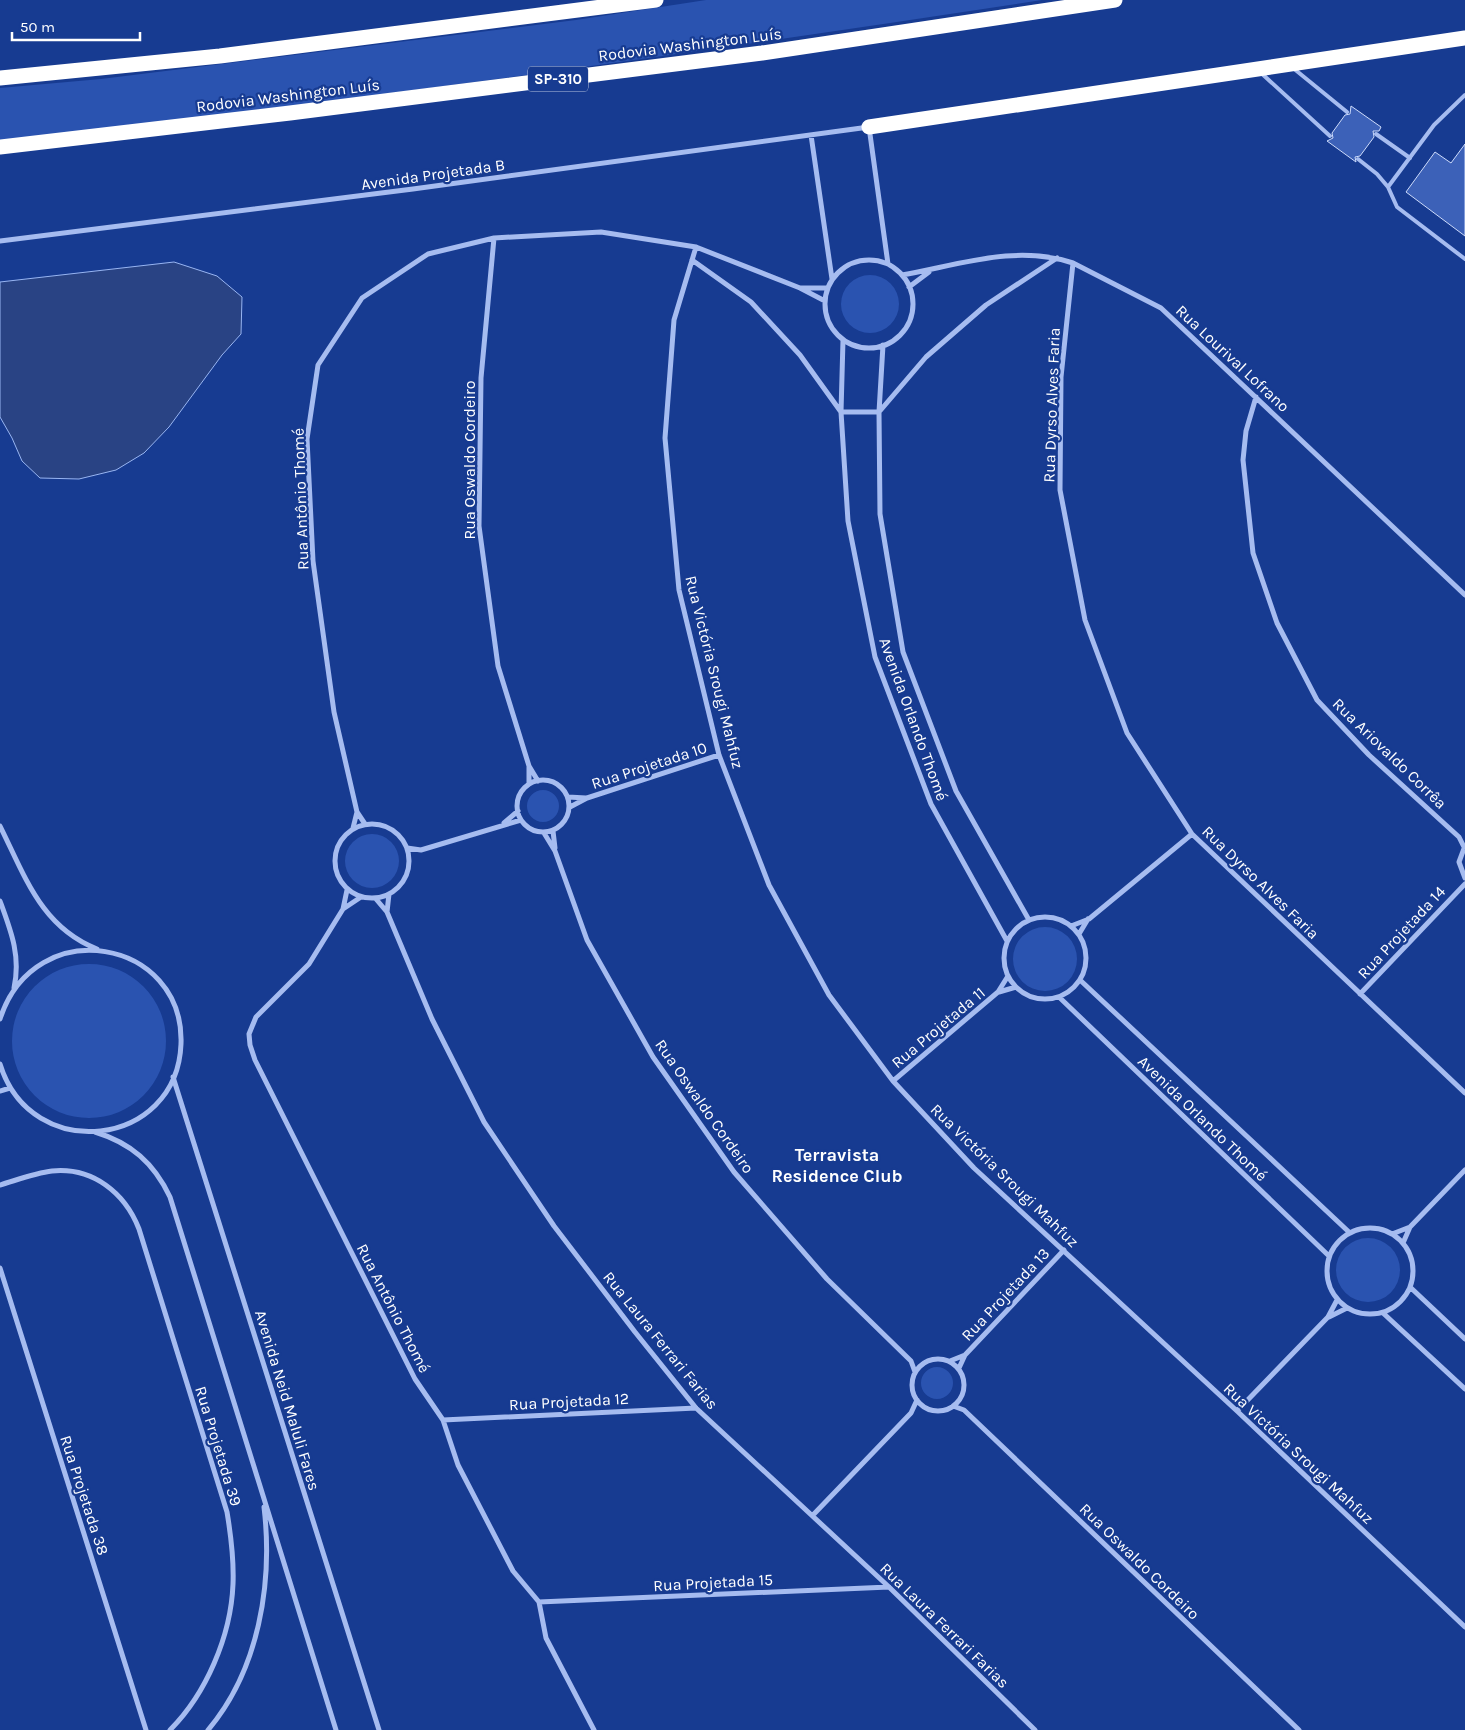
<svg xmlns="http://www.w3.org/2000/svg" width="1465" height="1730" viewBox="0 0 1465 1730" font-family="Karla,sans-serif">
  <rect width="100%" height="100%" fill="#173b91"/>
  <!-- green -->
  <path fill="#2a53b0" d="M 706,0 L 1042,0 C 696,53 348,102 0,140 L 0,88 L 101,79 L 576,20 Z
    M841 304a29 29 0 1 1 58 0a29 29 0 1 1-58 0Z
    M527 806a16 16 0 1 1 32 0a16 16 0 1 1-32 0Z
    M345 861a27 27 0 1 1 54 0a27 27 0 1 1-54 0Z
    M1013 959a32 32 0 1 1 64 0a32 32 0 1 1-64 0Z
    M12 1041a77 77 0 1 1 154 0a77 77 0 1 1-154 0Z
    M1336 1270a32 32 0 1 1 64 0a32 32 0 1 1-64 0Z
    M921 1383a16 16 0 1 1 32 0a16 16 0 1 1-32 0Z"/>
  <!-- water -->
  <path fill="#294384" stroke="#98b5f2" d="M 174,262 L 217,276 L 242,297 L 241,334 L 222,355 L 169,427 L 144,453 L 116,470 L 79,479 L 40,478 L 22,461 L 12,438 L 0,417 L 0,282 Z"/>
  <!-- building -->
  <path fill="#3c61b8" stroke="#cddbfb" d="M 1351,106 L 1381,127 L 1379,131 L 1373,131 L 1374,137 L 1360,156 L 1355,157 L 1356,162 L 1327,141 L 1333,138 L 1332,133 L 1345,115 L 1350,114 Z
    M 1465,144 L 1465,236 L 1406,192 L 1435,152 L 1451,163 Z"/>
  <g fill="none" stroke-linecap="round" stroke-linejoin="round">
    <!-- service -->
    <path stroke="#a6bcf0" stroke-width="4" d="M 1293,68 L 1347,112
      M 1260,72 L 1330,136
      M 1376,134 L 1410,158
      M 1358,159 L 1377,174 L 1388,187 L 1397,207 L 1465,259
      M 1388,187 L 1434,125 L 1465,95"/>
    <!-- minor -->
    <path stroke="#a6bcf0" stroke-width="5" d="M 811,135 L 832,279
      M 494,238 L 481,378 L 479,526 L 498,666 L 529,766 L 538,781
      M 0,241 L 413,189 L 869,127 L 888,264
      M 696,247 L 674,320 L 665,438 L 679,590 L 719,755 L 769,885 L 829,995 L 893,1081 L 974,1168 L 1237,1411 L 1465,1627
      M 692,260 L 751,302 L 800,355 L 841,412 L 879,412 L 926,357 L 986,305 L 1057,258
      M825 304a44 44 0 1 1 88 0a44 44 0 1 1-88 0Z
      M 1073,263 L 1061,377 L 1060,490 L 1085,620 L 1127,733 L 1192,834 L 1465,1093
      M 902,275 C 959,265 1015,244 1073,263 L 1161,308 L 1465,595
      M 909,287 L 929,272
      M 801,288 L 827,288
      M 843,340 L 841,412 L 848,521 L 875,657 L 931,804 L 1007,941
      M 883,345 L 879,412 L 880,514 L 903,652 L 956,791 L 1029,920
      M 1256,397 L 1246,431 L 1243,460 L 1253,553 L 1277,623 L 1317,700 L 1369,755 L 1459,837 L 1464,847
      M 529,766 L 529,784
      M517 806a26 26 0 1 1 52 0a26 26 0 1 1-52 0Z
      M 568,797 L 586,798
      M 570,807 L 587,798 L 719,755
      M 357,812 L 365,824
      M 504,823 L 518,811
      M335 861a37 37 0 1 1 74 0a37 37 0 1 1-74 0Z
      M 0,826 C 25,876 41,927 97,949
      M 353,828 L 357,812 L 334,712 L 313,561 L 307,439 L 318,365 L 362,298 L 428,254 L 494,238 L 601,232 L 696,247 L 800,288 L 825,301
      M 553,831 L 555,848
      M 544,833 L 555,851 L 587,940 L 653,1057 L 734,1172 L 827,1279 L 911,1361 L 915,1372
      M 1465,846 L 1459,862 L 1465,878
      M 407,848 L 421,850 L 521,820
      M 347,890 L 343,909 L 309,964 L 256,1017 L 249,1034 L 250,1045 L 255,1060 L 415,1379 L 443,1420 L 458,1465 L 513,1571 L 539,1602 L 546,1638 L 594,1730
      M 376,899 L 387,912 L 432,1019 L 484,1122 L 554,1226 L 635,1332 L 696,1408 L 889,1587 L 1035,1730
      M 0,901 C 11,931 21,956 14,988
      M 343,909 L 361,897
      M 387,912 L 389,894
      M1004 958a41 41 0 1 1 82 0a41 41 0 1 1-82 0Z
      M 1071,926 L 1089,919 L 1192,834
      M 1079,934 L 1088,919
      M 1080,980 L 1350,1233
      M 999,992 L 1016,987
      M 1360,994 L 1465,884
      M 1059,997 L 1329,1256
      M 0,1019 C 35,911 185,939 181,1044 C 177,1148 31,1165 0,1064
      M 173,1077 L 379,1730
      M 893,1081 L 998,992 L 1008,976
      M 0,1091 L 10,1088
      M 95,1132 C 131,1143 154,1163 170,1197 L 336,1730
      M 0,1185 C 17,1180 35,1173 52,1171 C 93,1167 125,1193 139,1229 L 227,1512 C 231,1536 234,1560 233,1584 C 231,1636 206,1694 170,1730
      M1327 1271a43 43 0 1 1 86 0a43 43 0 1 1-86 0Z
      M 1392,1234 L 1410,1227
      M 1403,1243 L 1410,1227 L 1465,1170
      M 0,1268 L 146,1730
      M 1410,1287 L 1465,1339
      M 1383,1313 L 1465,1389
      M 1329,1317 L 1347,1308
      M912 1385a26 26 0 1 1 52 0a26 26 0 1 1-52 0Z
      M 950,1361 L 965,1355
      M 959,1368 L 965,1355 L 1064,1250
      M 953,1406 L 964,1410 L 1299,1730
      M 1237,1411 L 1328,1317 L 1337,1300
      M 443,1420 L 696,1408
      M 813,1515 L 911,1413 L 917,1400
      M 539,1602 L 889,1587
      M 208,1730 C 259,1670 273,1583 264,1507"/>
    <!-- motorway -->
    <path stroke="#fff" stroke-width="15" d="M 0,78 L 220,56 L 656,0
      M 869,127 L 1465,38
      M 0,147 L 290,113 L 762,53 L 1115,0"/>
  </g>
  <g text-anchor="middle" stroke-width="4.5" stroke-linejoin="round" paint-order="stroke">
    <!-- shield labels -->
    <rect fill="#173b91" stroke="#b9c4de" stroke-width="1" x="528" y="66.5" width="60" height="25" rx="4"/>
    <g font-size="15" font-weight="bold" fill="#fff">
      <text x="558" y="84">SP-310</text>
    </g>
    <!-- street labels -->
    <g font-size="16" fill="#fff" stroke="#173b91">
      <text transform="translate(690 44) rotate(-7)" y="6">Rodovia Washington Luís</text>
      <text transform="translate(288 95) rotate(-7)" y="6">Rodovia Washington Luís</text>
      <text transform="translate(433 174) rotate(-8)" y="6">Avenida Projetada B</text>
      <text transform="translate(1233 358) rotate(43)" y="6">Rua Lourival Lofrano</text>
      <text transform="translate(1051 405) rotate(-88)" y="6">Rua Dyrso Alves Faria</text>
      <text transform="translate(469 460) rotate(-90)" y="6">Rua Oswaldo Cordeiro</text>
      <text transform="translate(300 499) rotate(-92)" y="6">Rua Antônio Thomé</text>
      <text transform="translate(715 672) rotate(76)" y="6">Rua Victória Srougi Mahfuz</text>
      <text transform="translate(914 719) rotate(70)" y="6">Avenida Orlando Thomé</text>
      <text transform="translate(1390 753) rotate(44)" y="6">Rua Ariovaldo Corrêa</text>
      <text transform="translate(649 765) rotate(-18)" y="6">Rua Projetada 10</text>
      <text transform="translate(1261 882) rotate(44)" y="6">Rua Dyrso Alves Faria</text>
      <text transform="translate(1401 932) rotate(-47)" y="6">Rua Projetada 14</text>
      <text transform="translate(938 1027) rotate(-40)" y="6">Rua Projetada 11</text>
      <text transform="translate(705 1106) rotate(55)" y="6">Rua Oswaldo Cordeiro</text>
      <text transform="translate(1203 1118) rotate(44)" y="6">Avenida Orlando Thomé</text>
      <text transform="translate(1005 1175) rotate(44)" y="6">Rua Victória Srougi Mahfuz</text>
      <text transform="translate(1005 1294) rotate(-47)" y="6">Rua Projetada 13</text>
      <text transform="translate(394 1308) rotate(63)" y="6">Rua Antônio Thomé</text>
      <text transform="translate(661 1340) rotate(51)" y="6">Rua Laura Ferrari Farias</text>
      <text transform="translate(288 1400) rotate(73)" y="6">Avenida Neid Maluli Fares</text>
      <text transform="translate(569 1401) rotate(-3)" y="6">Rua Projetada 12</text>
      <text transform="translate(219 1446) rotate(73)" y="6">Rua Projetada 39</text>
      <text transform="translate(1299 1453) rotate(43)" y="6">Rua Victória Srougi Mahfuz</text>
      <text transform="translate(85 1495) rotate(72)" y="6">Rua Projetada 38</text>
      <text transform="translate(1140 1561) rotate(44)" y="6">Rua Oswaldo Cordeiro</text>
      <text transform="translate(713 1582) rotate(-3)" y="6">Rua Projetada 15</text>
      <text transform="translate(945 1625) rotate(44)" y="6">Rua Laura Ferrari Farias</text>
    </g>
    <!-- neighbourhood labels -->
    <g font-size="18" font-weight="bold" fill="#fff" stroke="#173b91">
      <text x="837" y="1161">Terravista<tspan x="837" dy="21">Residence Club</tspan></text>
    </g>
  </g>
  <!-- scale -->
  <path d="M12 32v8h128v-8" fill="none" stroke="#ffffff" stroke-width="2.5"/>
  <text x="20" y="32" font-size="15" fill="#ffffff" stroke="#173b91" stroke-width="4" paint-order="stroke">50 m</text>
</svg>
